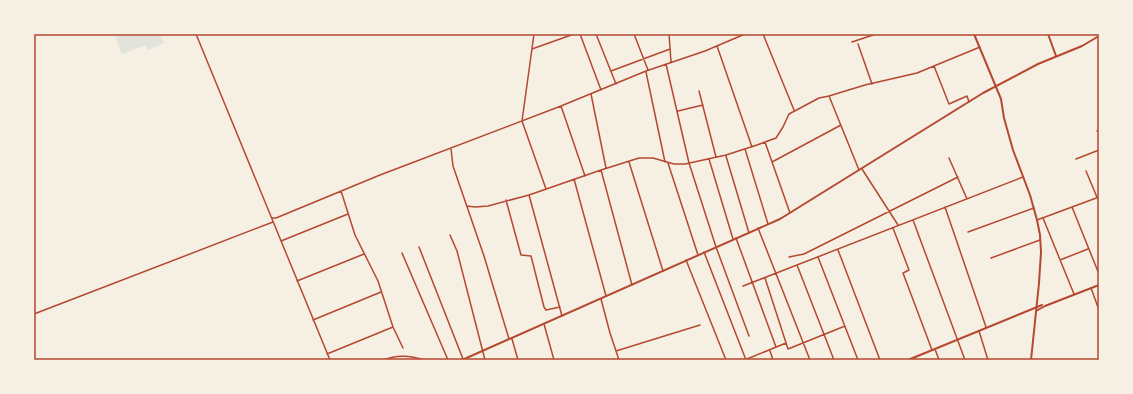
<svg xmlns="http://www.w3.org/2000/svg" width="1133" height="394" viewBox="0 0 1133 394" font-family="'Space Grotesk',sans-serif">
  <rect width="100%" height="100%" fill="#f6efe4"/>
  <!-- green -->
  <path fill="#e2e4dc" d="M 114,34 L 160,34 L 164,43 L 148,50 L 146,45 L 122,54 Z"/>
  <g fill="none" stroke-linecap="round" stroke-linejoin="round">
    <!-- minor -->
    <path stroke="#b5482f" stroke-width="1.5" d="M 196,34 L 330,360
      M 534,34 L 522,121 L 546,189
      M 580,34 L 601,90
      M 596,34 L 616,84
      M 634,34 L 648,70
      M 669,34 L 671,62
      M 763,34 L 794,110
      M 852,42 L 876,34
      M 858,44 L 872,84
      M 717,46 L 752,147
      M 532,49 L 574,34
      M 666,64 L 689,163 L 716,247 L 749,336
      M 934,66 L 949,104 L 967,96 L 969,102
      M 611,71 L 670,49
      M 646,72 L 665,162
      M 699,91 L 716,157
      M 591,94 L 606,168
      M 829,96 L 859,170
      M 561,106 L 585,176
      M 678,111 L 703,105
      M 1097,131 L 1099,130
      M 765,142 L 790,213
      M 451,149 L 453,166 L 484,256 L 509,339
      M 745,149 L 768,224
      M 726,156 L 749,233
      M 949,158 L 967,199
      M 709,159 L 733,239
      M 1076,159 L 1099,150
      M 629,162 L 663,271
      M 772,162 L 841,125
      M 668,163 L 698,255
      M 862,169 L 898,225
      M 601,170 L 632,285
      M 1086,171 L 1099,202
      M 574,179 L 606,296
      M 341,191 L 355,235 L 378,281 L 393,327 L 403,348
      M 529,195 L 562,316
      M 506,200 L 521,255 L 531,256 L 544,307 L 546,310 L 560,307
      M 467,206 L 475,207 L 488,206 L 529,195 L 601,170 L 639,158 L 653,158 L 674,164 L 685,164 L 726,155 L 757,145 L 776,138 L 783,127 L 789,114 L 819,98 L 829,96 L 865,85 L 917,73 L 980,47
      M 945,207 L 986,327
      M 1072,207 L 1099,274
      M 272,218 L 276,218 L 380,175 L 561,106 L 646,71 L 705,51 L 745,34
      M 1043,218 L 1074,294
      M 913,220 L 965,360
      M 1037,220 L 1099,197
      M 758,228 L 810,360
      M 893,228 L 909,270 L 903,273 L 932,350
      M 968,232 L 1034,208
      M 450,235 L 457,251 L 485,360
      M 736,238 L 776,347
      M 281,241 L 348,214
      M 419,247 L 463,359
      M 838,250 L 880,360
      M 704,252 L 746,360
      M 402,253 L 448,360
      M 789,257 L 804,254 L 958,177
      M 818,257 L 858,360
      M 991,258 L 1040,240
      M 686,260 L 726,360
      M 1060,260 L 1088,249
      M 797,265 L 834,360
      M 765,278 L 788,349 L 845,326
      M 297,281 L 364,254
      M 743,286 L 1023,177
      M 1091,288 L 1099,310
      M 601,299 L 610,333 L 619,360
      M 34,314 L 273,222
      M 313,320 L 381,292
      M 544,324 L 554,360
      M 979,331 L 988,360
      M 512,339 L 518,360
      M 935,349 L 939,360
      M 616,351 L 700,325
      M 770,351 L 773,360
      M 327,354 L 393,327
      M 747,359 L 786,343
      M 383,360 C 398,354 410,356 425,360"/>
    <!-- tertiary -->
    <path stroke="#b5482f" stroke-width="2" d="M 974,34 L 1001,99 L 1004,118 L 1013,150 L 1030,195 L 1037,220 L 1040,235 L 1041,252 L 1039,283 L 1031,360
      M 1048,34 L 1056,56
      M 1036,311 L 1045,306 L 1099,285
      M 462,360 L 780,219 L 983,93 L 1038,64 L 1082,46 L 1099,36
      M 908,360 L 1042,305"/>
  </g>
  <!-- border -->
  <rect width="1133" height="394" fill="none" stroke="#f6efe4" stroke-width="70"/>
  <rect x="35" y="35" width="1063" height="324" fill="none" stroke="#b5482f" stroke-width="1.5"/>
</svg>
